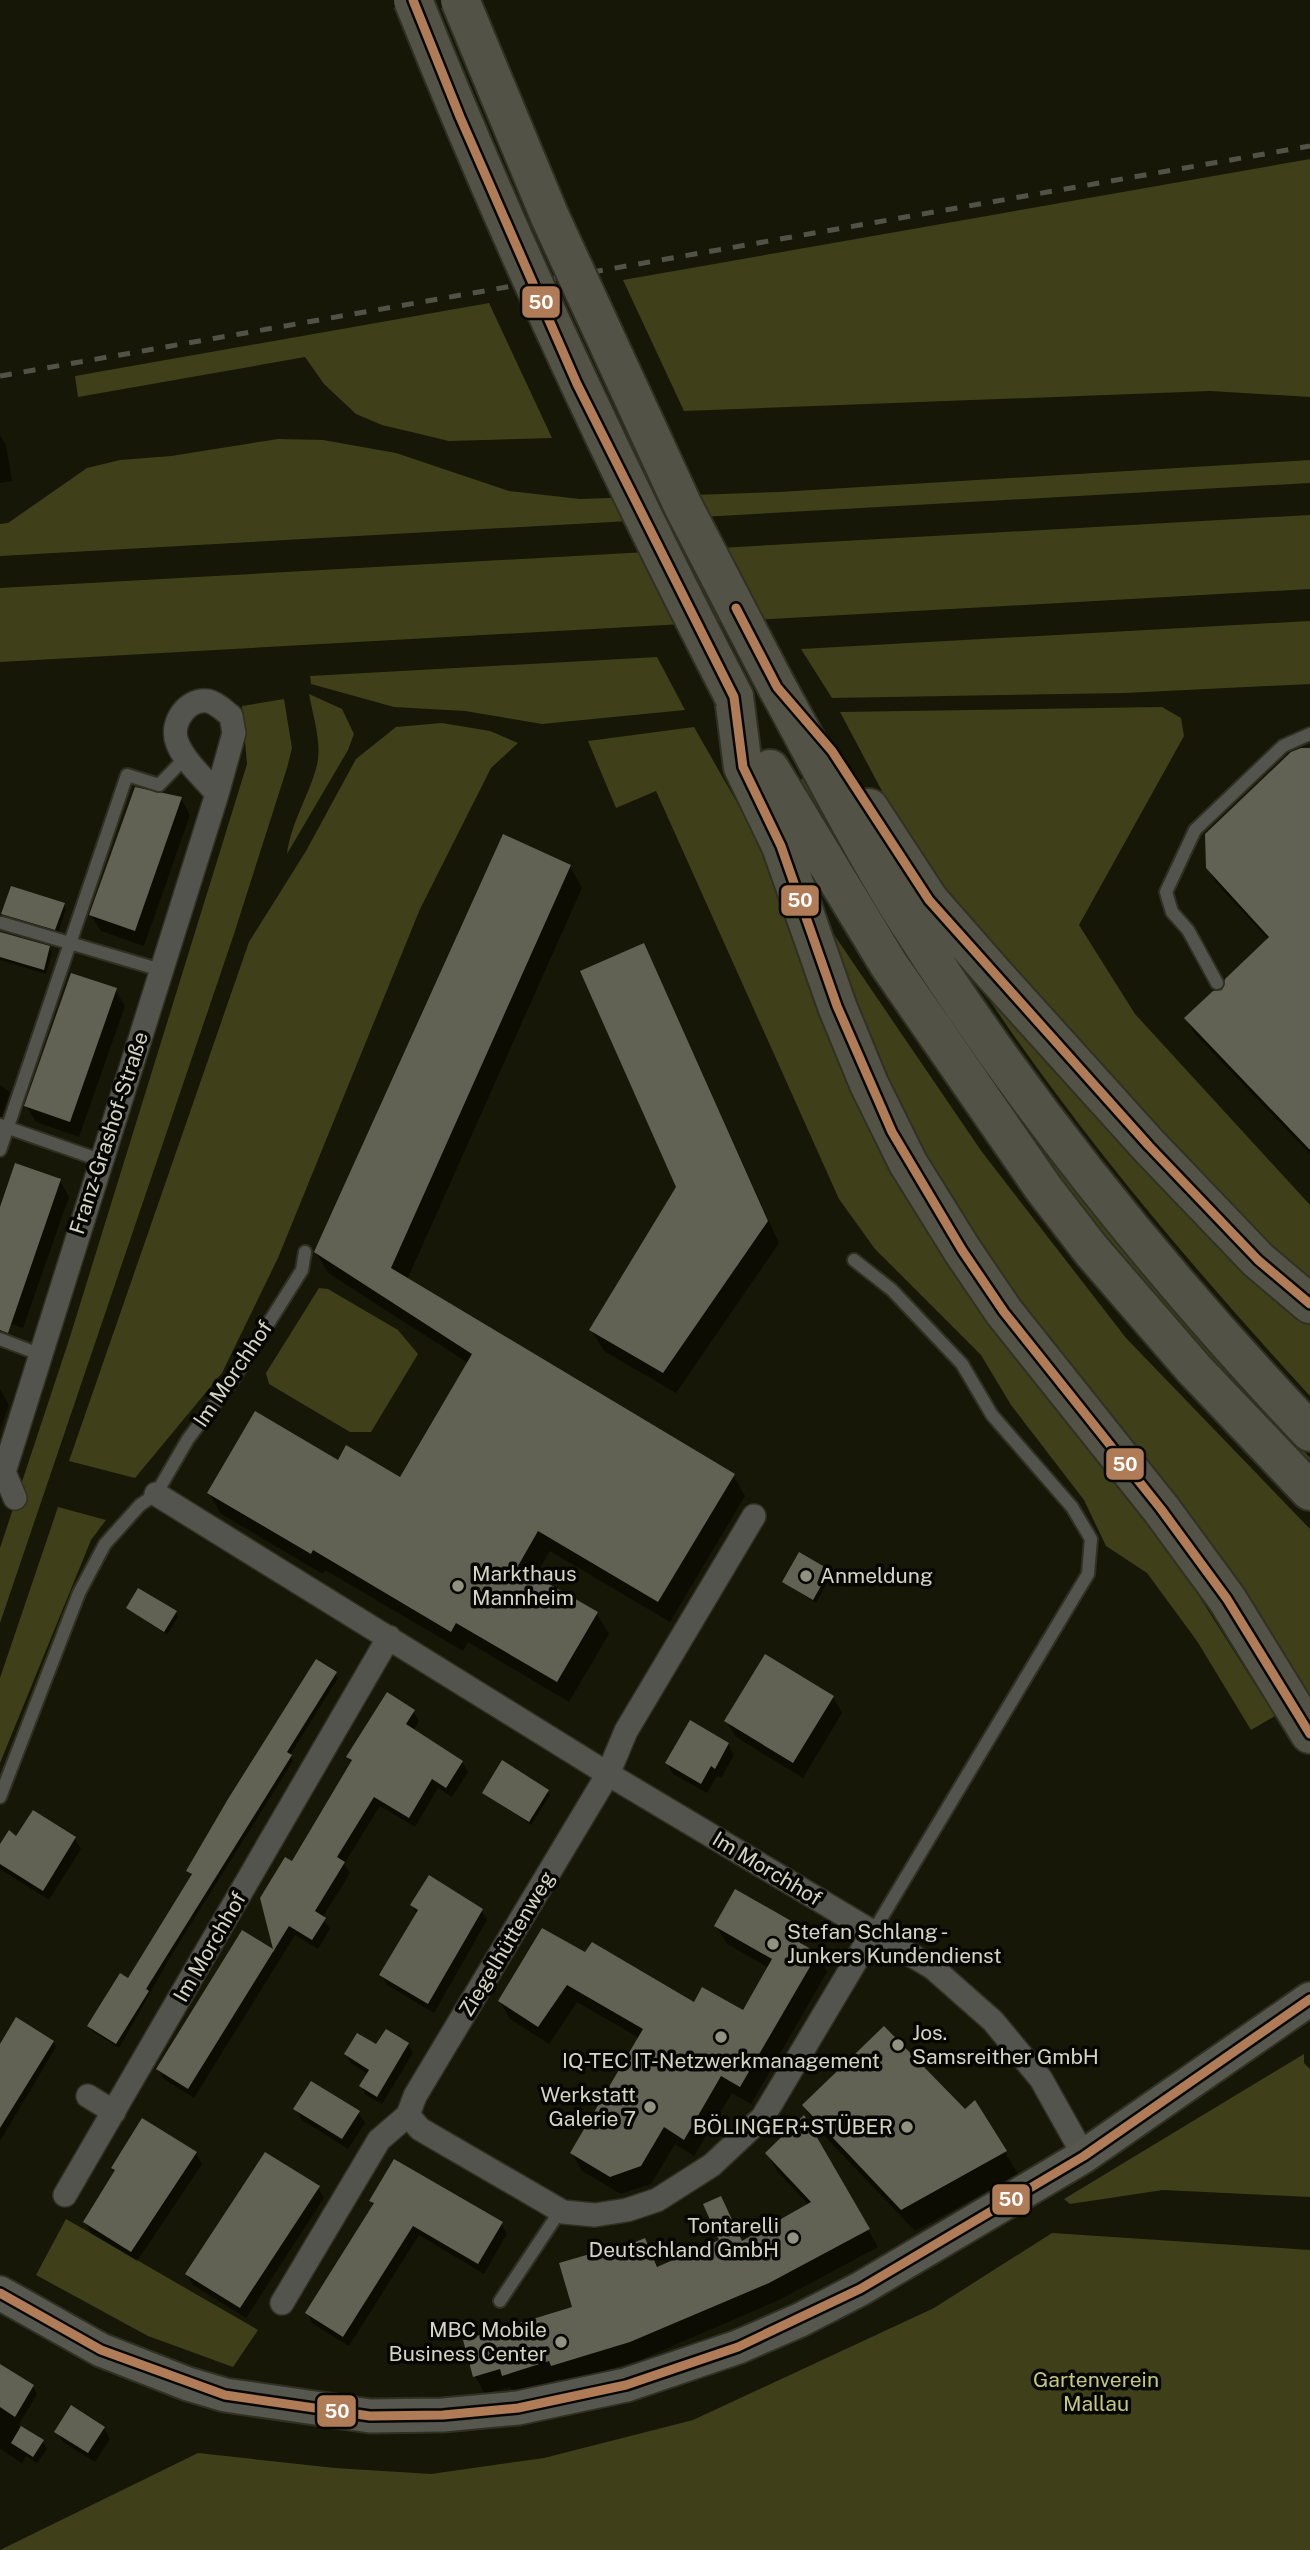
<svg xmlns="http://www.w3.org/2000/svg" width="1310" height="2550" viewBox="0 0 1310 2550" font-family="'Public Sans',sans-serif">
  <rect width="100%" height="100%" fill="#171707"/>
  <!-- green -->
  <path fill="#3f3f1a" d="M 1310,159 L 1310,397 L 1210,391 L 684,411 L 623,280 Z
    M 489,303 L 552,438 L 449,441 L 382,425 L 356,414 L 324,384 L 305,357 L 78,397 L 75,376 Z
    M 278,439 L 323,440 L 396,453 L 509,491 L 580,499 L 779,492 L 1310,460 L 1310,483 L 0,556 L 0,524 L 8,523 L 87,468 L 120,460 L 171,456 Z
    M 1310,515 L 1310,589 L 0,662 L 0,588 Z
    M 1310,621 L 1310,684 L 1125,693 L 832,698 L 801,649 Z
    M 657,657 L 685,710 L 542,724 L 465,711 L 394,707 L 311,684 L 310,676 Z
    M 309,694 L 342,709 L 354,734 L 348,750 L 287,854 C 291,822 309,796 317,765 C 322,743 313,716 309,694 Z
    M 284,699 L 292,748 L 287,768 L 234,934 L 0,1623 L 0,1548 L 69,1340 L 247,764 L 242,706 Z
    M 1162,707 L 1181,718 L 1184,736 L 1079,925 L 1135,1014 L 1310,1205 L 1310,1291 L 1284,1268 L 933,883 L 877,795 L 882,791 L 840,712 Z
    M 442,723 L 490,731 L 518,743 L 491,768 L 420,909 L 278,1258 L 222,1373 L 135,1478 L 69,1461 L 249,942 L 306,851 L 356,759 L 396,727 Z
    M 694,727 L 755,834 L 824,1018 L 1136,1506 L 1187,1577 L 1275,1716 L 1251,1730 L 1197,1641 L 1147,1573 L 1106,1546 L 1084,1500 L 1011,1405 L 981,1355 L 875,1249 L 839,1199 L 656,791 L 616,808 L 588,741 Z
    M 803,779 L 858,872 L 1225,1367 L 1310,1458 L 1310,1472 L 1139,1283 L 964,1056 L 793,780 Z
    M 824,920 L 982,1152 L 1126,1338 L 1310,1529 L 1310,1702 L 1036,1333 L 897,1113 Z
    M 978,983 L 1276,1293 L 1310,1323 L 1310,1396 C 1190,1265 1076,1131 978,983 Z
    M 319,1288 L 328,1289 L 398,1330 L 418,1354 L 371,1432 L 350,1432 L 269,1384 L 266,1373 Z
    M 58,1507 L 106,1520 L 91,1540 L 0,1763 L 0,1678 Z
    M 1304,2054 L 1304,2063 L 1310,2069 L 1310,2197 L 1163,2190 L 1070,2204 L 1064,2199 Z
    M 66,2219 L 258,2330 L 233,2367 L 148,2336 L 36,2275 Z
    M 1052,2233 L 1310,2250 L 1310,2550 L 0,2550 L 198,2453 L 335,2468 L 431,2474 L 544,2458 L 693,2420 L 934,2308 Z"/>
  <!-- shadow -->
  <path fill="#0007" d="M 0,435 L 6,445 L 12,481 L 0,483 Z
    M 1310,750 L 1310,1154 L 1195,1034 L 1186,1018 L 1223,992 L 1269,940 L 1217,884 L 1208,868 Z
    M 181,799 L 190,815 L 144,946 L 101,931 L 91,915 Z
    M 570,867 L 582,888 L 407,1280 L 733,1475 L 745,1496 L 670,1622 L 550,1551 L 535,1577 L 597,1614 L 609,1634 L 569,1702 L 468,1642 L 463,1651 L 325,1570 L 323,1574 L 221,1514 L 209,1493 L 338,1462 L 401,1479 L 468,1363 L 328,1273 L 316,1252 Z
    M 64,904 L 66,909 L 58,933 L 6,919 L 3,914 Z
    M 0,933 L 49,948 L 52,953 L 46,974 L 0,960 Z
    M 643,945 L 779,1243 L 676,1393 L 604,1351 L 591,1330 L 678,1187 Z
    M 115,990 L 125,1006 L 79,1137 L 36,1122 L 26,1105 Z
    M 0,1085 L 10,1092 L 0,1121 Z
    M 60,1181 L 69,1197 L 23,1328 L 0,1320 L 0,1212 Z
    M 0,1389 L 9,1405 L 0,1430 Z
    M 829,1571 L 831,1576 L 816,1603 L 784,1582 Z
    M 128,1608 L 176,1612 L 178,1617 L 167,1635 Z
    M 335,1674 L 338,1678 L 290,1755 L 293,1761 L 172,1954 L 119,2048 L 92,2031 L 89,2026 L 128,1980 L 193,1877 L 188,1871 Z
    M 833,1697 L 842,1713 L 803,1778 L 736,1737 L 726,1721 Z
    M 413,1711 L 419,1721 L 413,1731 L 462,1762 L 468,1772 L 452,1797 L 438,1788 L 415,1827 L 380,1806 L 344,1864 L 350,1873 L 322,1918 L 330,1929 L 318,1949 L 295,1935 L 194,2098 L 164,2079 L 158,2069 L 243,1932 L 276,1953 L 262,1898 L 292,1864 L 352,1763 L 348,1757 Z
    M 728,1744 L 734,1755 L 721,1778 L 717,1776 L 707,1793 L 673,1774 L 667,1763 Z
    M 547,1791 L 550,1795 L 531,1825 L 484,1793 Z
    M 33,1812 L 75,1839 L 81,1849 L 49,1900 L 0,1869 L 0,1848 L 17,1838 Z
    M 412,1905 L 481,1910 L 487,1920 L 434,2013 L 387,1985 L 381,1975 L 417,1914 Z
    M 792,1924 L 802,1942 L 800,1945 L 817,1954 L 827,1972 L 751,2104 L 732,2093 L 694,2156 L 675,2144 L 651,2184 L 621,2194 L 582,2171 L 572,2153 L 639,2038 L 577,2002 L 549,2044 L 510,2019 L 500,2001 L 586,1955 L 695,2004 L 743,2013 L 769,1968 L 727,1944 L 716,1926 Z
    M 53,2042 L 56,2047 L 0,2141 L 0,2048 Z
    M 408,2044 L 413,2053 L 382,2104 L 366,2095 L 361,2086 L 368,2074 L 351,2063 L 346,2054 L 377,2047 Z
    M 975,2103 L 1018,2174 L 915,2231 L 816,2127 L 804,2106 L 965,2111 Z
    M 295,2109 L 358,2112 L 365,2123 L 348,2149 L 302,2120 Z
    M 804,2118 L 878,2247 L 779,2300 L 640,2360 L 563,2383 L 560,2379 L 514,2393 L 510,2387 L 485,2394 L 475,2376 L 574,2308 L 609,2255 L 644,2240 L 659,2268 L 721,2241 L 721,2198 L 743,2243 L 809,2205 L 777,2171 L 767,2154 Z
    M 196,2153 L 202,2164 L 137,2261 L 91,2233 L 85,2222 L 116,2172 L 113,2168 Z
    M 318,2188 L 324,2198 L 246,2318 L 193,2285 L 187,2274 Z
    M 371,2201 L 501,2223 L 507,2234 L 484,2274 L 419,2235 L 349,2346 L 313,2324 L 307,2313 L 374,2206 Z
    M 0,2366 L 33,2387 L 37,2394 L 18,2426 L 42,2441 L 47,2449 L 37,2463 L 26,2456 L 22,2463 L 0,2449 Z
    M 104,2428 L 110,2439 L 95,2462 L 63,2442 L 57,2432 Z"/>
  <!-- building -->
  <path fill="#616253" d="M 1301,748 L 1310,748 L 1310,1150 L 1184,1018 L 1213,991 L 1222,990 L 1225,979 L 1269,937 L 1206,868 L 1205,834 L 1291,752 Z
    M 135,787 L 182,797 L 135,931 L 89,915 Z
    M 503,834 L 571,865 L 391,1268 L 735,1474 L 658,1602 L 538,1531 L 518,1566 L 598,1612 L 557,1682 L 456,1623 L 451,1632 L 313,1550 L 311,1554 L 207,1493 L 255,1411 L 338,1460 L 346,1445 L 400,1477 L 472,1354 L 314,1252 Z
    M 11,886 L 65,903 L 55,930 L 1,914 Z
    M 0,932 L 50,946 L 44,970 L 0,957 Z
    M 644,943 L 768,1221 L 663,1373 L 589,1330 L 676,1187 L 580,971 Z
    M 71,973 L 117,988 L 70,1122 L 24,1106 Z
    M 15,1163 L 61,1179 L 8,1333 L 0,1330 L 0,1207 Z
    M 799,1552 L 830,1570 L 813,1600 L 782,1582 Z
    M 138,1588 L 177,1611 L 164,1632 L 126,1608 Z
    M 765,1654 L 834,1696 L 793,1763 L 724,1721 Z
    M 316,1659 L 337,1672 L 287,1752 L 292,1755 L 146,1989 L 149,1991 L 116,2044 L 87,2026 L 120,1973 L 128,1978 L 192,1874 L 186,1871 L 228,1799 Z
    M 387,1692 L 415,1710 L 406,1724 L 463,1761 L 446,1788 L 432,1779 L 409,1818 L 374,1797 L 337,1857 L 345,1862 L 315,1911 L 326,1918 L 312,1940 L 289,1926 L 188,2089 L 156,2069 L 242,1930 L 273,1949 L 260,1898 L 285,1857 L 292,1861 L 352,1760 L 346,1757 Z
    M 690,1720 L 729,1743 L 715,1769 L 711,1766 L 701,1784 L 665,1763 Z
    M 502,1760 L 549,1790 L 529,1822 L 482,1793 Z
    M 33,1810 L 76,1837 L 43,1891 L 0,1864 L 0,1844 L 9,1830 L 16,1836 Z
    M 429,1875 L 483,1909 L 428,2004 L 379,1975 L 418,1910 L 410,1905 Z
    M 735,1889 L 793,1922 L 786,1935 L 818,1953 L 740,2087 L 721,2076 L 684,2140 L 664,2127 L 641,2166 L 610,2177 L 570,2153 L 643,2029 L 567,1985 L 538,2027 L 498,2001 L 542,1928 L 585,1952 L 592,1942 L 694,2002 L 702,1987 L 743,2010 L 772,1959 L 714,1926 Z
    M 16,2017 L 54,2041 L 0,2128 L 0,2044 Z
    M 884,2026 L 965,2109 L 975,2100 L 1007,2151 L 901,2210 L 802,2105 Z
    M 386,2029 L 409,2043 L 377,2097 L 359,2086 L 369,2070 L 344,2054 L 357,2033 L 376,2044 Z
    M 311,2081 L 360,2111 L 342,2139 L 293,2109 Z
    M 804,2115 L 870,2229 L 769,2283 L 630,2342 L 551,2366 L 549,2361 L 502,2376 L 500,2369 L 473,2377 L 463,2340 L 572,2307 L 559,2263 L 607,2249 L 609,2253 L 645,2238 L 657,2267 L 719,2240 L 703,2204 L 721,2196 L 742,2241 L 811,2202 L 765,2153 Z
    M 142,2118 L 197,2152 L 131,2252 L 83,2222 L 115,2170 L 111,2168 Z
    M 265,2152 L 320,2186 L 240,2308 L 185,2274 Z
    M 394,2159 L 503,2222 L 478,2264 L 413,2226 L 343,2337 L 305,2313 L 374,2203 L 369,2201 Z
    M 0,2364 L 34,2385 L 15,2417 L 0,2407 Z
    M 71,2405 L 105,2427 L 88,2453 L 54,2432 Z
    M 21,2426 L 44,2440 L 33,2457 L 11,2443 Z"/>
  <g fill="none" stroke-linecap="round" stroke-linejoin="round">
    <!-- service casing -->
    <g stroke="#303023" stroke-width="16">
      <path id="service" d="M 2,923 L 161,970
        M 1217,983 L 1188,930 L 1172,912 L 1166,892 L 1195,830 L 1283,746 L 1310,734
        M 0,1125 L 100,1160
        M 0,1150 L 127,775 L 159,785 L 187,756
        M 854,1260 L 892,1290 L 962,1364 L 992,1415 L 1072,1507 L 1091,1539 L 1088,1574 L 873,1932
        M 0,1339 L 39,1354
        M 0,1797 L 79,1593 L 105,1544 L 140,1505 L 156,1494 L 188,1439 L 234,1378 L 302,1270 L 305,1252
        M 500,2301 L 560,2211"/>
    </g>
    <!-- minor casing -->
    <g stroke="#303023" stroke-width="26">
      <path id="minor" d="M 0,1471 L 4,1472 L 217,794 L 234,733 L 231,716 C 223,710 217,703 208,701 C 187,698 170,723 177,742 C 183,760 205,779 217,794
        M 4,1472 L 15,1498
        M 156,1494 L 608,1774 L 933,1968 L 993,2021 L 1041,2079 L 1084,2156
        M 88,2096 L 114,2112
        M 408,2115 L 420,2129 L 563,2212 L 595,2215 L 627,2210 L 657,2200 L 712,2165 L 763,2117 L 873,1932
        M 65,2195 L 389,1637
        M 282,2303 L 379,2140 L 408,2115 L 415,2096 L 608,1774 L 626,1731 L 754,1516"/>
    </g>
    <!-- secondary casing -->
    <g stroke="#303023" stroke-width="37">
      <path id="secondary" d="M 0,2293 L 101,2350 L 188,2384 L 225,2395 L 370,2416 L 443,2415 L 518,2408 L 626,2385 L 738,2347 L 800,2320 L 860,2289 L 1084,2156 L 1310,1999"/>
    </g>
    <!-- trunk casing -->
    <g stroke="#303023" stroke-width="42">
      <path id="trunk" d="M 777,687 C 818,761 855,837 900,909 C 1019,1098 1157,1270 1310,1432
        M 734,697 L 743,767 L 781,846 L 837,1006 L 869,1084 L 908,1163 L 962,1250 L 1004,1312 L 1161,1509 L 1227,1599 L 1310,1734
        M 770,769 L 889,965 L 1044,1189 L 1091,1250 L 1194,1369 L 1310,1491
        M 869,808 L 929,900 L 992,972 L 1149,1146 L 1258,1260 L 1310,1304"/>
    </g>
    <!-- service -->
    <use href="#service" stroke="#54544e" stroke-width="12"/>
    <!-- minor -->
    <use href="#minor" stroke="#54544e" stroke-width="23"/>
    <!-- secondary -->
    <use href="#secondary" stroke="#56574e" stroke-width="33"/>
    <!-- trunk -->
    <use href="#trunk" stroke="#525247" stroke-width="38"/>
    <!-- rail -->
    <path stroke="#525249" stroke-width="5" stroke-dasharray="12 12" stroke-linecap="butt" d="M 0,376 L 1310,146"/>
    <!-- trunk-bridge casing -->
    <g stroke="#303023" stroke-width="42" stroke-linecap="butt">
      <path id="trunk-bridge" d="M 413,0 C 508,238 616,469 734,697
        M 460,0 L 550,217 L 683,506 L 777,687"/>
    </g>
    <!-- trunk-bridge -->
    <use href="#trunk-bridge" stroke="#525247" stroke-width="38"/>
    <!-- bus-1 casing -->
    <g stroke="#070701" stroke-width="14">
      <path id="bus-1" d="M 413,0 L 460,117 L 577,384 L 734,697 L 743,767 L 781,846 L 837,1006 L 892,1132 L 962,1250 L 1004,1312 L 1161,1509 L 1227,1599 L 1310,1734
        M 736,608 L 777,687 L 832,751 L 929,900 L 1149,1146 L 1258,1260 L 1310,1304
        M 0,2293 L 101,2350 L 225,2395 L 370,2416 L 443,2415 L 518,2408 L 626,2385 L 738,2347 L 860,2289 L 1084,2156 L 1310,1999"/>
    </g>
    <!-- bus-1 -->
    <use href="#bus-1" stroke="#b07c57" stroke-width="9"/>
  </g>
  <!-- markers -->
  <g fill="#929281" stroke="#070701" stroke-width="2.5">
    <circle cx="806" cy="1576" r="7"/>
    <circle cx="458" cy="1586" r="7"/>
    <circle cx="773" cy="1944" r="7"/>
    <circle cx="721" cy="2037" r="7"/>
    <circle cx="898" cy="2045" r="7"/>
    <circle cx="650" cy="2107" r="7"/>
    <circle cx="907" cy="2127" r="7"/>
    <circle cx="793" cy="2238" r="7"/>
    <circle cx="561" cy="2342" r="7"/>
  </g>
  <g text-anchor="middle" stroke-width="7" stroke-linejoin="round" paint-order="stroke">
    <!-- street labels -->
    <g font-size="21" fill="#d4d5c3" stroke="#070701">
      <text transform="translate(109 1133) rotate(-72)" y="7">Franz-Grashof-Straße</text>
      <text transform="translate(233 1374) rotate(-56)" y="7">Im Morchhof</text>
      <text transform="translate(767 1869) rotate(31)" y="7">Im Morchhof</text>
      <text transform="translate(507 1944) rotate(-59)" y="7">Ziegelhüttenweg</text>
      <text transform="translate(210 1947) rotate(-60)" y="7">Im Morchhof</text>
    </g>
    <!-- poi labels -->
    <g font-size="21" fill="#d4d5c3" stroke="#070701" text-anchor="start">
      <text x="472" y="1581">Markthaus<tspan x="472" dy="24">Mannheim</tspan></text>
      <text x="820" y="1583">Anmeldung</text>
      <text x="787" y="1939">Stefan Schlang -<tspan x="787" dy="24">Junkers Kundendienst</tspan></text>
      <text x="912" y="2040">Jos.<tspan x="912" dy="24">Samsreither GmbH</tspan></text>
      <text x="721" y="2068" text-anchor="middle">IQ-TEC IT-Netzwerkmanagement</text>
      <text x="636" y="2102" text-anchor="end">Werkstatt<tspan x="636" dy="24">Galerie 7</tspan></text>
      <text x="893" y="2134" text-anchor="end">BÖLINGER+STÜBER</text>
      <text x="779" y="2233" text-anchor="end">Tontarelli<tspan x="779" dy="24">Deutschland GmbH</tspan></text>
      <text x="547" y="2337" text-anchor="end">MBC Mobile<tspan x="547" dy="24">Business Center</tspan></text>
    </g>
    <!-- park labels -->
    <g font-size="21" fill="#c5c77d" stroke="#070701">
      <text x="1096" y="2387">Gartenverein<tspan x="1096" dy="24">Mallau</tspan></text>
    </g>
  </g>
  <g stroke="#070701" stroke-width="2.5">
    <rect x="521" y="285" width="40" height="34" rx="7" fill="#b07c57"/>
    <rect x="780" y="884" width="40" height="33" rx="7" fill="#b07c57"/>
    <rect x="1105" y="1447" width="40" height="34" rx="7" fill="#b07c57"/>
    <rect x="991" y="2183" width="40" height="33" rx="7" fill="#b07c57"/>
    <rect x="316" y="2394" width="41" height="34" rx="7" fill="#b07c57"/>
  </g>
  <g font-size="19" text-anchor="middle" font-weight="bold" fill="#fff">
    <text x="541" y="309">50</text>
    <text x="800" y="907">50</text>
    <text x="1125" y="1471">50</text>
    <text x="1011" y="2206">50</text>
    <text x="337" y="2418">50</text>
  </g>
</svg>
